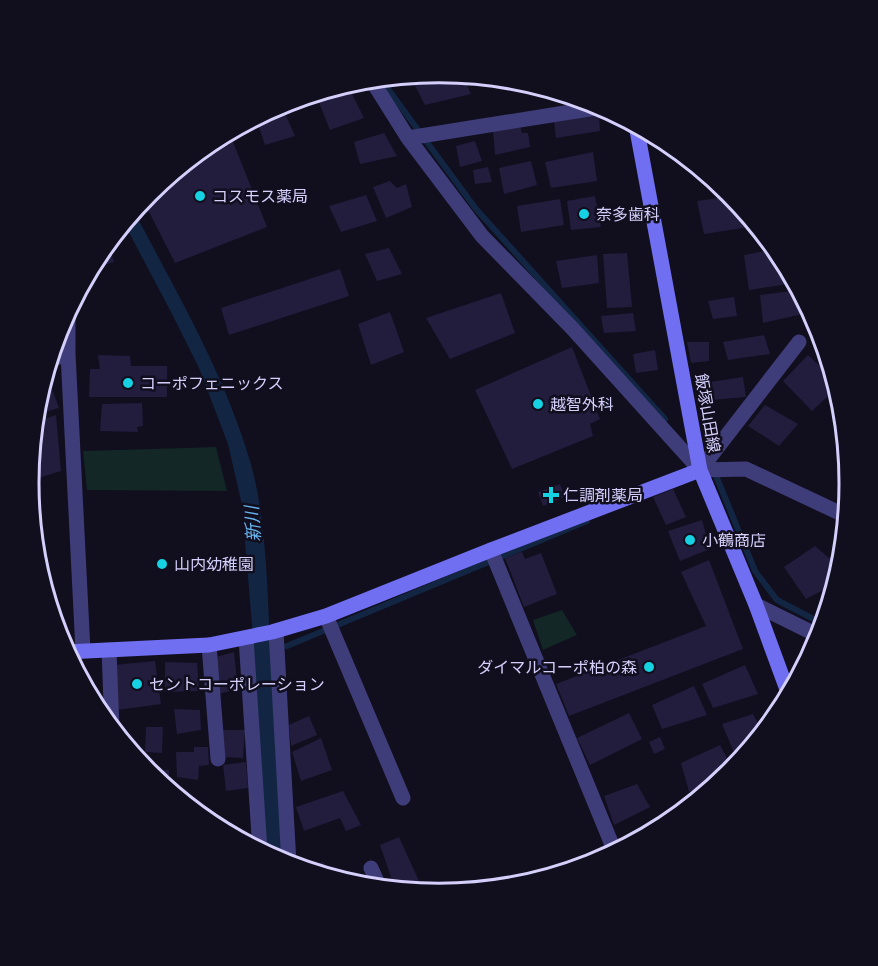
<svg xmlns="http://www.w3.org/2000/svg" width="878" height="966" viewBox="0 0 878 966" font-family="'Varela Round','Noto Sans JP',sans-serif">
  <rect width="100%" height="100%" fill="#110e1e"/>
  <!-- green -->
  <path fill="#122726" d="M 216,447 L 227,491 L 87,490 L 83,451 Z
    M 562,610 L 577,635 L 543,650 L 533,620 Z"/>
  <!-- water -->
  <path fill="#122643" d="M 134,211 C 176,292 224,372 250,461 C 266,515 267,584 270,641 C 274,715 278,789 283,862 L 265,853 L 252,625 L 242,505 L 228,444 L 199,368 L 171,312 L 124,223 Z"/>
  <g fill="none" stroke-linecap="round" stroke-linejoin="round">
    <!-- stream -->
    <path stroke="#122643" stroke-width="6" d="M 380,78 L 476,209 L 665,419
      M 717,478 L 755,571 L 777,600 L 823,624
      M 287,646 L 587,521"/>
  </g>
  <!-- building -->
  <path fill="#221c3d" d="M 444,73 L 462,75 L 471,94 L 425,105 L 414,84 Z
    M 474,76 L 498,78 L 477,86 Z
    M 351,92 L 364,118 L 330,130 L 318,100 Z
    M 281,104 L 295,136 L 265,145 L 256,118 Z
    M 599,114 L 600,131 L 556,138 L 554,122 Z
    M 520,126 L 522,133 L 528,133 L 530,147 L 495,155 L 493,131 Z
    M 229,132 L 267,227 L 175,263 L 143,200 L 149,192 L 211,141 Z
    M 384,133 L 397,156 L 360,164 L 354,142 Z
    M 475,141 L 482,161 L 460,167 L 456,146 Z
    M 593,152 L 597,181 L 551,188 L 545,162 Z
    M 531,161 L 537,185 L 504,194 L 499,168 Z
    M 488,167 L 492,182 L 475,184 L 473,170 Z
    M 390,181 L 397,188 L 406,184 L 412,207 L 386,218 L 373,187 Z
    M 366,195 L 377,221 L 341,232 L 329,206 Z
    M 595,196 L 601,227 L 571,230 L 567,201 Z
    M 732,196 L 756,226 L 704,234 L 697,201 Z
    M 560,199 L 564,225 L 521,232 L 517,206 Z
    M 108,242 L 114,262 L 90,269 L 98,255 Z
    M 389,248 L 402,274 L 377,281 L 365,254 Z
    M 776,249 L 795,283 L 749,290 L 744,255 Z
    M 627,253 L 632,307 L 607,308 L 603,254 Z
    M 597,255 L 599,283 L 562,288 L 556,261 Z
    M 340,269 L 349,296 L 229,335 L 221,308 Z
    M 799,290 L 811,312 L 763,323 L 760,295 Z
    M 501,293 L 515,333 L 450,359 L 426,318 Z
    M 734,297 L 737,316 L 713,319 L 708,301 Z
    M 390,312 L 404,352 L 371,365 L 358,324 Z
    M 633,313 L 636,331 L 604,333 L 601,316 Z
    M 764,335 L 770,354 L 728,360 L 723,342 Z
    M 687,342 L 709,342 L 709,361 L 691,363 Z
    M 572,347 L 600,419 L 590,424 L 593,436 L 512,469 L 475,390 Z
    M 655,350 L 658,370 L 636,373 L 633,354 Z
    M 98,355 L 130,356 L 131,366 L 167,366 L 167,397 L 89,397 L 90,369 L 100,369 Z
    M 808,355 L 834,379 L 837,388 L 812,411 L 783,381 Z
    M 46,372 L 59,408 L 38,414 L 36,403 Z
    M 743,377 L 746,397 L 701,401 L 697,384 Z
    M 142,403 L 143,426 L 137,427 L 138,432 L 100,431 L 102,404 Z
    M 765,405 L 798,424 L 779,446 L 748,426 Z
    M 56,415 L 61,471 L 29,481 L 35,422 Z
    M 560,484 L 565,497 L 543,506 L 538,492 Z
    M 673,489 L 686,517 L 666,525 L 653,497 Z
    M 702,520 L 710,549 L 680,561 L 668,531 Z
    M 815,546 L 829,558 L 843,548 L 842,563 L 831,597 L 825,589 L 806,599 L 784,567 Z
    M 522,552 L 525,559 L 541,553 L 557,594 L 524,607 L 505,558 Z
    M 709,560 L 743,649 L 569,716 L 556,684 L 706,626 L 681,572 Z
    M 234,652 L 238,689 L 218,694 L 216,657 Z
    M 155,661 L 161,704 L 117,710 L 114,665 Z
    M 165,662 L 197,663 L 199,691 L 165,692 Z
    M 745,665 L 758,694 L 713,708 L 702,684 Z
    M 694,686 L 707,715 L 662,729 L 652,705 Z
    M 174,709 L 200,710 L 201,730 L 177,734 Z
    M 629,713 L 642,739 L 590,765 L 577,738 Z
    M 753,714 L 763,733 L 738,762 L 722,724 Z
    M 309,716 L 317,735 L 291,746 L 289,725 Z
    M 146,727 L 163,727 L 162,753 L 145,752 Z
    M 221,730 L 245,730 L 243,758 L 222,757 Z
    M 660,737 L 665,749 L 654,754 L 649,742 Z
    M 321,738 L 332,770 L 301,781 L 292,752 Z
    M 720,745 L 733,769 L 721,780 L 689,792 L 681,763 Z
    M 194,747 L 208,747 L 209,765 L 199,766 L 198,780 L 177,777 L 176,752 L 194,752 Z
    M 246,762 L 248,788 L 226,791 L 223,765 Z
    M 146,770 L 169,770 L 169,790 L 148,773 Z
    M 637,784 L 650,807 L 614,825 L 604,796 Z
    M 343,791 L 361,825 L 346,831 L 340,818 L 304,831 L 296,807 Z
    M 399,837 L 424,892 L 395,889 L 380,845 Z
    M 323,862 L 330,877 L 305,869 Z"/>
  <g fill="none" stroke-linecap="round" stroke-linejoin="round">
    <!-- street -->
    <path stroke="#3e3d79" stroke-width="15" d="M 371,79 L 408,138 L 482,236 L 572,328 L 700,470 L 746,469 L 846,516
      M 408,138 L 602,107
      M 68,354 L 83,651
      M 50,360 L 68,354 L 68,311
      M 700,470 L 799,342
      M 491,550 L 615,852
      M 756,605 L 819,636
      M 326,616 L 403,798
      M 276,631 L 289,864
      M 246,638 L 260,851
      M 209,645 L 218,759
      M 109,650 L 112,729
      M 371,868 L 380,888"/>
    <!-- secondary -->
    <path stroke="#706ff2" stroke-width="15" d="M 636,125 L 700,470 L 756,605 L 789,695
      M 66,652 L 209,645 L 272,632 L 326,616 L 491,550 L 700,470"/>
  </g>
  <!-- markers -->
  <g fill="#15d1e1" stroke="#110e1e" stroke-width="2">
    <circle cx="200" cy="196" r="6"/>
    <circle cx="584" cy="214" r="6"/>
    <circle cx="128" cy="383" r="6"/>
    <circle cx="538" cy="404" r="6"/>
    <path d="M548 486h6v6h6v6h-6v6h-6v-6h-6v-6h6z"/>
    <circle cx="690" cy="540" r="6"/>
    <circle cx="162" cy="564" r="6"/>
    <circle cx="649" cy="667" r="6"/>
    <circle cx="137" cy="684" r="6"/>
  </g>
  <g text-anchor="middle" stroke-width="5" stroke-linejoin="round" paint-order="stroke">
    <!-- poi labels -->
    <g font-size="16" fill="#d4cffb" stroke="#110e1e" text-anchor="start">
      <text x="212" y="202">コスモス薬局</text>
      <text x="596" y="220">奈多歯科</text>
      <text x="140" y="389">コーポフェニックス</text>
      <text x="550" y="410">越智外科</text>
      <text x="563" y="501">仁調剤薬局</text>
      <text x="702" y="546">小鶴商店</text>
      <text x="174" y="570">山内幼稚園</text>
      <text x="637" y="673" text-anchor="end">ダイマルコーポ柏の森</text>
      <text x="149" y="690">セントコーポレーション</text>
    </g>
    <!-- street labels -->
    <g font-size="16" fill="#d4cffb" stroke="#110e1e">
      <text transform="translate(708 413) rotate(80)" y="6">飯塚山田線</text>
    </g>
    <!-- water labels -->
    <g font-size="18" font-style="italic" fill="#67b4f1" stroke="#110e1e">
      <text transform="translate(253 524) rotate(-94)" y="6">新川</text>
    </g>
  </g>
  <!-- crop -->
  <path d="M0 0H878V966H0ZM39 483a400 400 0 1 1 800 0a400 400 0 1 1-800 0Z" fill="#110e1e" fill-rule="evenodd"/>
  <path fill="none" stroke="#d4cffb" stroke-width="3" d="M39 483a400 400 0 1 1 800 0a400 400 0 1 1-800 0Z"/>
</svg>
